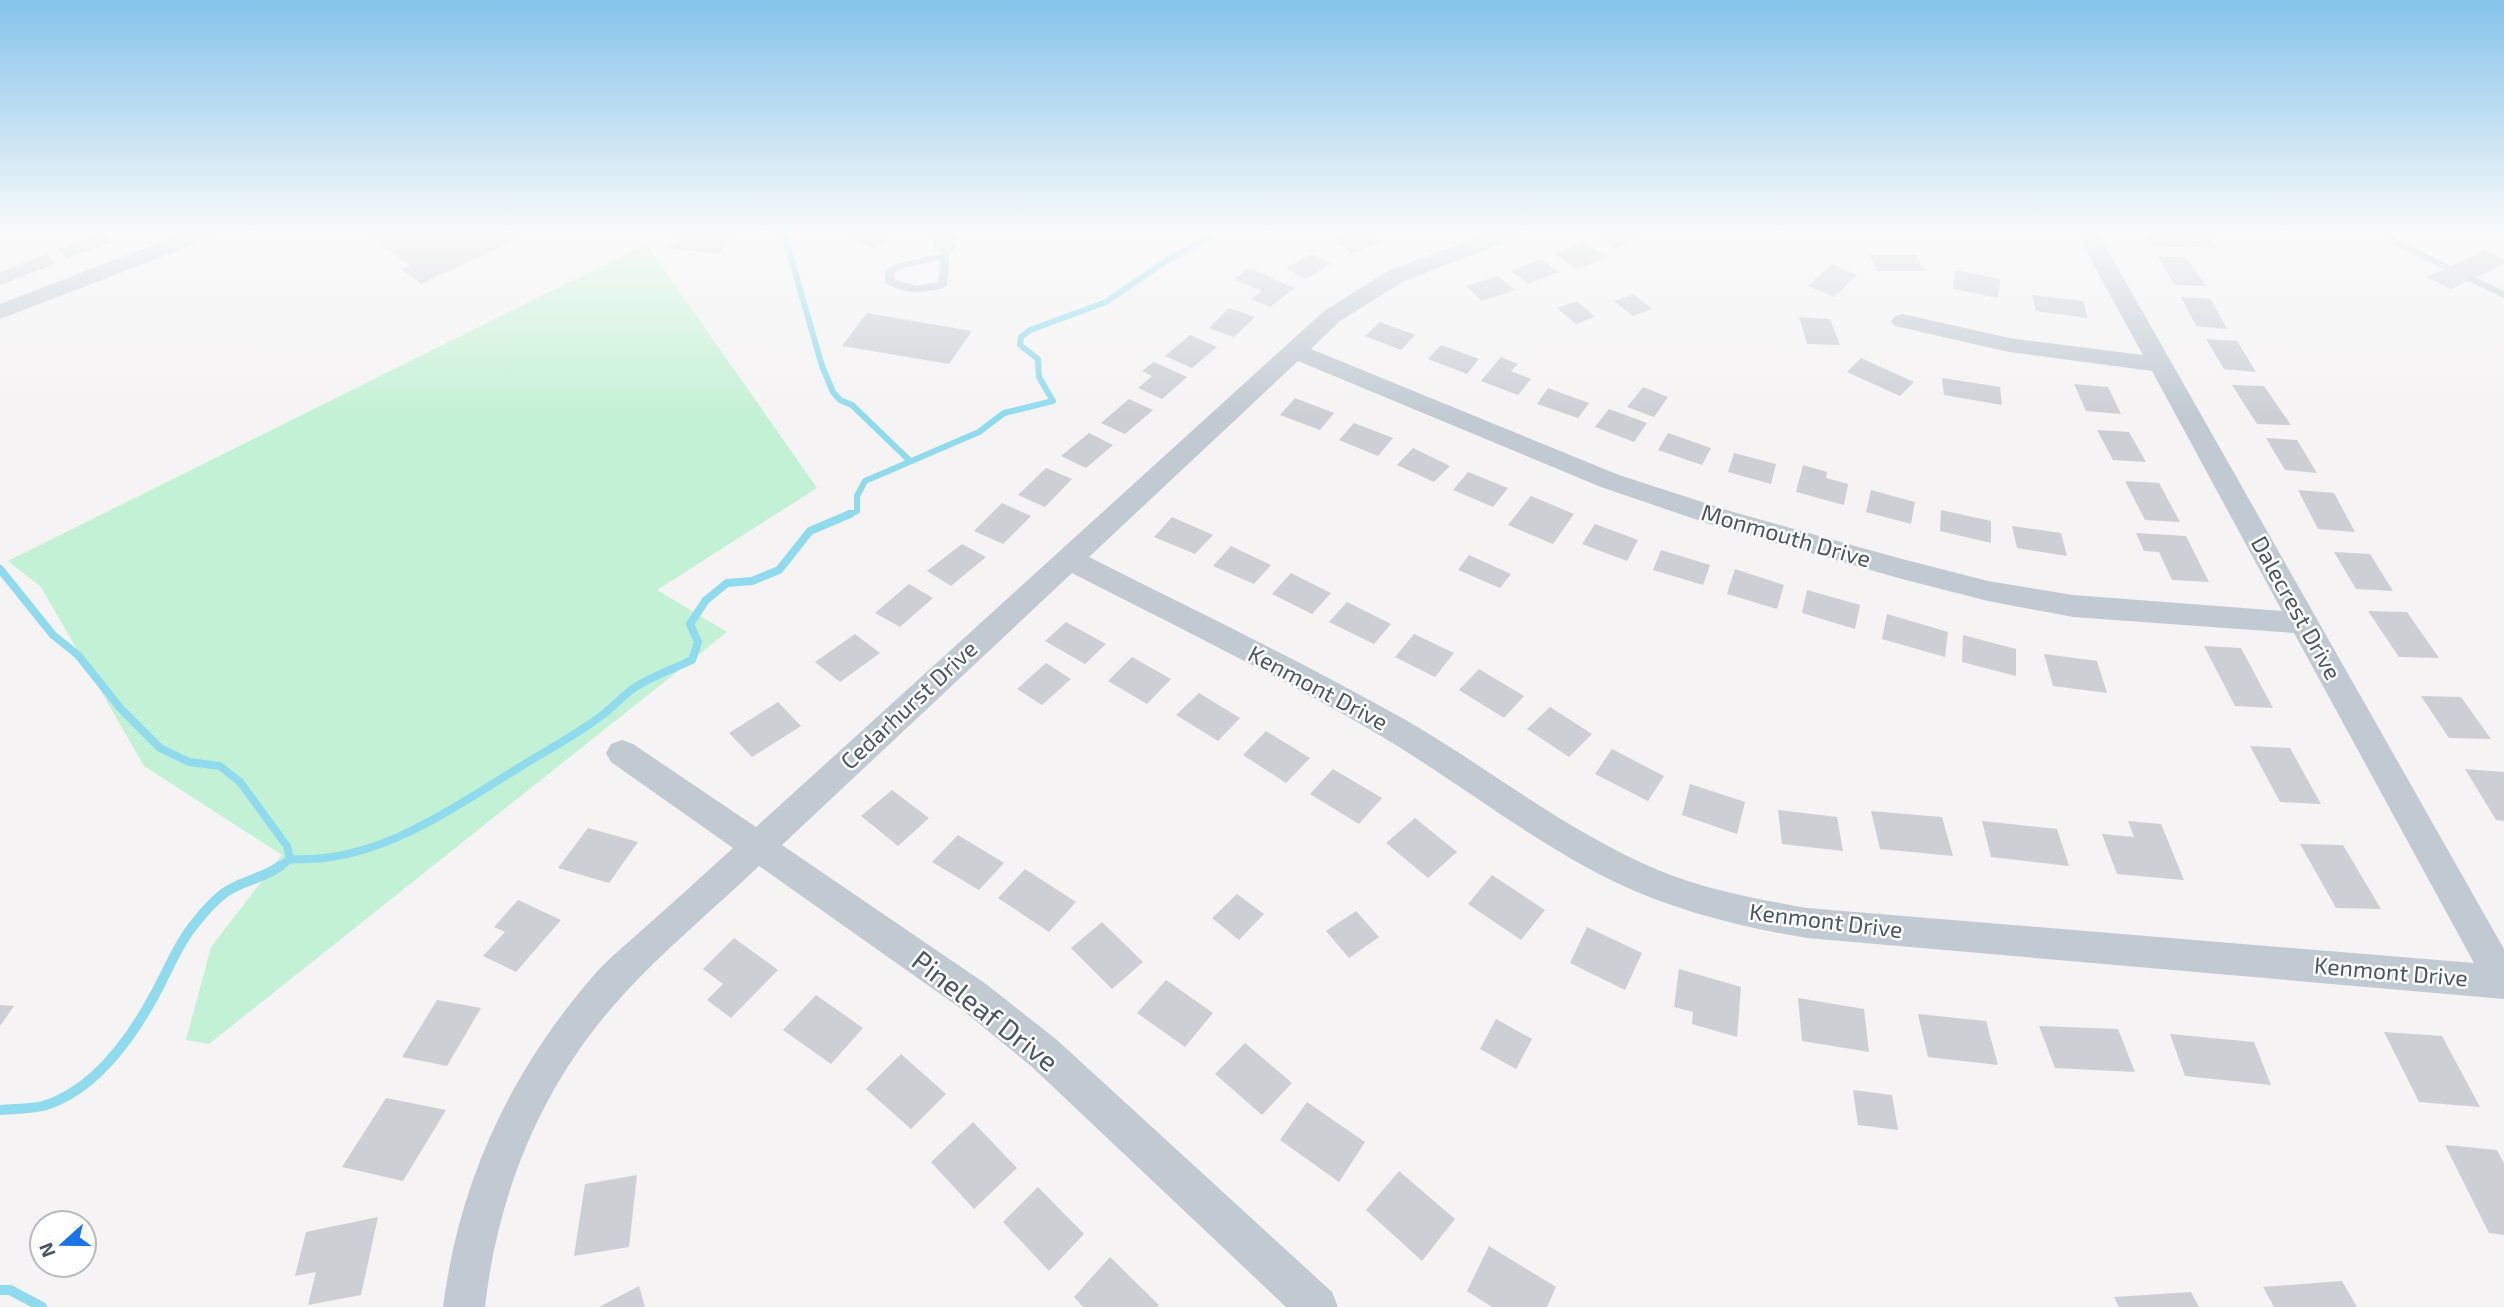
<svg xmlns="http://www.w3.org/2000/svg" width="2504" height="1307" viewBox="0 0 2504 1307" font-family="'Exo 2',sans-serif">
  <rect width="100%" height="100%" fill="#f5f3f3"/>
  <!-- green -->
  <path fill="#c3f1d5" d="M 646,244 L 817,488 L 657,590 L 727,632 L 209,1044 L 186,1040 L 211,947 L 282,855 L 144,766 L 41,587 L 8,561 Z"/>
  <g fill="none" stroke-linecap="round" stroke-linejoin="round">
    <!-- stream-far2 -->
    <path stroke="#90daee" stroke-width="6" d="M 784,233 L 822,366 L 833,392 L 840,400 L 852,405 L 910,461
      M 846,516 L 857,511 L 857,496 L 865,481 L 979,432 L 1004,413 L 1053,401 L 1039,377 L 1038,359 L 1020,345 L 1021,337 L 1030,330 L 1106,302 L 1166,261 L 1217,233"/>
    <!-- stream-far1 -->
    <path stroke="#90daee" stroke-width="8" d="M 0,569 L 53,635 L 78,655 L 121,709 L 160,748 L 189,762 L 220,766 L 240,782 L 287,846 L 290,859
      M 290,859 C 374,864 447,812 515,770 C 542,753 571,738 597,719 C 611,710 621,697 634,688 C 652,676 673,669 692,660 L 698,642 L 690,624 L 706,600 L 727,583 L 752,581 L 779,570 L 810,531 L 850,514
      M 278,868 L 290,859"/>
    <!-- stream -->
    <path stroke="#90daee" stroke-width="10" d="M 0,1110 C 14,1109 30,1109 43,1106 C 94,1091 130,1040 154,996 C 168,971 178,943 197,921 C 204,912 213,902 223,894 C 239,881 263,879 280,866
      M 0,1290 L 10,1290 L 42,1307"/>
  </g>
  <!-- building -->
  <path fill="#cdcfd5" d="M 103,233 L 111,243 L 66,259 L 59,249 Z
    M 364,233 L 459,233 L 465,237 L 474,233 L 529,233 L 421,284 L 401,269 L 410,265 Z
    M 682,233 L 735,233 L 718,254 L 669,248 Z
    M 840,233 L 899,233 L 873,248 Z
    M 1353,233 L 1369,233 L 1381,242 L 1351,253 L 1334,240 Z
    M 1607,233 L 1635,233 L 1642,237 L 1617,249 L 1597,237 Z
    M 2144,233 L 2208,234 L 2217,248 L 2153,246 Z
    M 1583,241 L 1607,257 L 1577,269 L 1553,253 Z
    M 2485,250 L 2504,260 L 2504,264 L 2451,289 L 2427,277 Z
    M 47,254 L 55,264 L 0,285 L 0,272 Z
    M 1312,254 L 1331,264 L 1306,279 L 1286,268 Z
    M 1869,255 L 1916,255 L 1924,271 L 1877,271 Z
    M 2157,256 L 2187,258 L 2206,286 L 2175,285 Z
    M 1541,259 L 1558,272 L 1528,284 L 1511,271 Z
    M 1832,264 L 1857,275 L 1834,297 L 1808,286 Z
    M 1249,268 L 1295,288 L 1270,307 L 1251,299 L 1262,291 L 1234,279 Z
    M 1955,270 L 2000,279 L 1998,298 L 1953,289 Z
    M 1498,276 L 1515,290 L 1482,301 L 1466,286 Z
    M 1633,294 L 1652,309 L 1633,316 L 1614,301 Z
    M 2032,295 L 2083,301 L 2088,318 L 2036,311 Z
    M 2181,297 L 2211,299 L 2227,329 L 2196,326 Z
    M 1577,301 L 1595,317 L 1576,324 L 1557,308 Z
    M 1229,308 L 1255,317 L 1234,337 L 1209,328 Z
    M 867,313 L 972,331 L 949,364 L 842,346 Z
    M 1799,317 L 1830,319 L 1840,345 L 1807,344 Z
    M 1380,322 L 1415,335 L 1401,350 L 1365,336 Z
    M 1190,335 L 1217,347 L 1192,368 L 1165,356 Z
    M 2206,339 L 2237,341 L 2256,372 L 2224,369 Z
    M 1441,345 L 1479,359 L 1467,374 L 1428,359 Z
    M 1501,357 L 1518,364 L 1511,371 L 1531,379 L 1518,395 L 1481,381 Z
    M 1861,358 L 1914,382 L 1900,396 L 1847,372 Z
    M 1154,362 L 1187,377 L 1162,399 L 1138,388 L 1152,376 L 1142,371 Z
    M 1942,378 L 2000,387 L 2002,405 L 1944,395 Z
    M 2074,384 L 2108,387 L 2121,414 L 2086,411 Z
    M 2232,385 L 2264,386 L 2291,425 L 2257,424 Z
    M 1643,387 L 1668,397 L 1654,417 L 1627,407 Z
    M 1548,388 L 1589,403 L 1578,418 L 1537,404 Z
    M 1295,398 L 1334,413 L 1320,430 L 1280,415 Z
    M 1129,399 L 1153,410 L 1125,434 L 1101,423 Z
    M 1609,409 L 1647,423 L 1634,442 L 1595,427 Z
    M 1354,423 L 1393,438 L 1378,456 L 1339,440 Z
    M 2097,430 L 2129,432 L 2146,462 L 2113,460 Z
    M 1089,433 L 1113,445 L 1086,468 L 1061,456 Z
    M 1668,433 L 1711,448 L 1702,465 L 1658,450 Z
    M 2266,438 L 2297,440 L 2317,473 L 2285,470 Z
    M 1413,448 L 1450,466 L 1434,482 L 1397,465 Z
    M 1734,453 L 1776,464 L 1771,484 L 1728,472 Z
    M 1803,465 L 1827,472 L 1826,478 L 1848,484 L 1844,505 L 1796,492 Z
    M 1046,468 L 1072,479 L 1045,507 L 1018,495 Z
    M 1468,472 L 1508,488 L 1493,507 L 1453,490 Z
    M 2125,481 L 2159,483 L 2180,522 L 2145,520 Z
    M 1871,490 L 1915,502 L 1911,524 L 1866,512 Z
    M 2298,490 L 2334,493 L 2355,532 L 2318,529 Z
    M 1531,496 L 1574,514 L 1553,544 L 1508,525 Z
    M 1002,503 L 1031,516 L 1003,544 L 974,531 Z
    M 1941,510 L 1991,521 L 1991,543 L 1940,531 Z
    M 1172,517 L 1213,535 L 1195,554 L 1154,537 Z
    M 1595,524 L 1638,540 L 1627,561 L 1582,544 Z
    M 2012,526 L 2061,533 L 2067,556 L 2017,548 Z
    M 2136,533 L 2186,536 L 2209,582 L 2172,580 L 2159,552 L 2144,551 Z
    M 962,544 L 986,557 L 951,586 L 927,571 Z
    M 1231,546 L 1271,565 L 1254,584 L 1213,566 Z
    M 1661,550 L 1710,565 L 1703,585 L 1653,570 Z
    M 2334,552 L 2370,554 L 2393,591 L 2356,589 Z
    M 1469,555 L 1511,574 L 1500,588 L 1458,570 Z
    M 1735,569 L 1784,585 L 1777,609 L 1727,594 Z
    M 1291,573 L 1331,593 L 1312,614 L 1272,594 Z
    M 909,584 L 933,598 L 900,627 L 875,613 Z
    M 1807,590 L 1860,605 L 1855,629 L 1802,613 Z
    M 1347,602 L 1391,624 L 1374,644 L 1329,622 Z
    M 2368,611 L 2407,612 L 2439,658 L 2399,657 Z
    M 1887,614 L 1948,632 L 1945,657 L 1882,639 Z
    M 1066,622 L 1106,644 L 1085,664 L 1045,641 Z
    M 855,634 L 880,653 L 840,682 L 815,662 Z
    M 1414,634 L 1454,653 L 1435,677 L 1395,657 Z
    M 1963,635 L 2016,649 L 2016,676 L 1962,662 Z
    M 2204,646 L 2241,648 L 2273,708 L 2235,706 Z
    M 2044,654 L 2097,661 L 2107,693 L 2053,686 Z
    M 1132,657 L 1171,679 L 1147,704 L 1108,681 Z
    M 1046,663 L 1071,679 L 1042,705 L 1017,689 Z
    M 1479,669 L 1524,696 L 1504,718 L 1459,690 Z
    M 1199,693 L 1240,718 L 1218,741 L 1176,715 Z
    M 2421,696 L 2461,697 L 2491,739 L 2449,738 Z
    M 778,702 L 801,726 L 752,757 L 729,733 Z
    M 1550,707 L 1592,734 L 1569,757 L 1527,729 Z
    M 1266,731 L 1310,758 L 1286,783 L 1243,755 Z
    M 2250,746 L 2290,748 L 2321,804 L 2280,802 Z
    M 1612,749 L 1664,776 L 1648,801 L 1595,774 Z
    M 1333,769 L 1382,798 L 1359,824 L 1310,794 Z
    M 2465,769 L 2504,772 L 2504,821 L 2496,820 Z
    M 1690,784 L 1745,802 L 1737,834 L 1682,815 Z
    M 892,790 L 929,818 L 898,846 L 861,816 Z
    M 1778,810 L 1837,817 L 1843,851 L 1782,844 Z
    M 1871,811 L 1942,817 L 1953,856 L 1880,849 Z
    M 1415,818 L 1457,852 L 1428,878 L 1386,843 Z
    M 1982,821 L 2057,829 L 2069,866 L 1991,857 Z
    M 2128,821 L 2161,824 L 2184,880 L 2117,874 L 2102,834 L 2134,837 Z
    M 588,828 L 638,842 L 609,883 L 558,868 Z
    M 958,835 L 1004,863 L 979,890 L 932,862 Z
    M 2300,844 L 2343,845 L 2381,909 L 2336,908 Z
    M 1025,869 L 1076,902 L 1049,932 L 998,898 Z
    M 1492,875 L 1545,910 L 1521,940 L 1468,904 Z
    M 1237,894 L 1264,914 L 1239,940 L 1212,918 Z
    M 518,900 L 561,920 L 516,972 L 483,956 L 505,932 L 494,927 Z
    M 1356,911 L 1379,937 L 1349,958 L 1326,931 Z
    M 1102,922 L 1143,962 L 1112,989 L 1071,948 Z
    M 1587,927 L 1642,953 L 1625,990 L 1570,963 Z
    M 734,938 L 778,970 L 731,1018 L 707,1000 L 723,984 L 703,969 Z
    M 1679,969 L 1741,987 L 1737,1037 L 1692,1024 L 1693,1012 L 1674,1007 Z
    M 1166,980 L 1213,1013 L 1185,1047 L 1137,1013 Z
    M 816,995 L 863,1028 L 831,1064 L 783,1030 Z
    M 1798,998 L 1864,1009 L 1869,1052 L 1802,1041 Z
    M 437,1000 L 481,1008 L 447,1066 L 402,1057 Z
    M 0,1005 L 14,1006 L 0,1026 Z
    M 1918,1014 L 1986,1021 L 1998,1065 L 1928,1057 Z
    M 1496,1019 L 1532,1039 L 1516,1069 L 1480,1049 Z
    M 2039,1026 L 2118,1029 L 2135,1072 L 2055,1068 Z
    M 2384,1032 L 2442,1036 L 2480,1107 L 2419,1102 Z
    M 2170,1034 L 2254,1042 L 2271,1085 L 2185,1076 Z
    M 1245,1043 L 1292,1083 L 1262,1115 L 1215,1074 Z
    M 901,1054 L 946,1094 L 911,1129 L 866,1089 Z
    M 1853,1090 L 1892,1095 L 1898,1130 L 1858,1125 Z
    M 386,1098 L 446,1110 L 403,1181 L 342,1167 Z
    M 1307,1102 L 1365,1142 L 1339,1182 L 1280,1140 Z
    M 973,1122 L 1017,1168 L 974,1209 L 931,1162 Z
    M 2445,1145 L 2497,1150 L 2504,1163 L 2504,1235 L 2489,1233 Z
    M 1399,1171 L 1455,1219 L 1422,1261 L 1366,1210 Z
    M 637,1175 L 629,1247 L 574,1256 L 585,1184 Z
    M 1038,1187 L 1084,1234 L 1049,1271 L 1003,1222 Z
    M 378,1217 L 361,1295 L 308,1305 L 316,1272 L 295,1276 L 306,1232 Z
    M 1489,1246 L 1556,1287 L 1547,1307 L 1492,1307 L 1467,1291 Z
    M 1110,1257 L 1159,1305 L 1157,1307 L 1083,1307 L 1074,1297 Z
    M 2342,1281 L 2357,1307 L 2274,1307 L 2263,1287 Z
    M 639,1286 L 645,1307 L 599,1307 Z
    M 2191,1292 L 2199,1307 L 2119,1307 L 2114,1297 Z"/>
  <g fill="none" stroke-linecap="round" stroke-linejoin="round">
    <!-- lane -->
    <path fill="#c1cad2" fill-rule="evenodd" d="M 2373,233 L 2385,233 L 2450,266 L 2445,269 L 2441,268 Z
      M 945,243 L 950,246 L 947,286 C 927,294 902,295 885,282 L 885,270 L 900,263 L 940,254 L 940,246 ZM 940,260 L 938,282 L 917,286 L 895,280 L 894,273 L 907,267 Z
      M 2472,276 L 2504,291 L 2504,298 L 2468,281 L 2468,277 Z"/>
    <!-- street -->
    <path fill="#c1cad2" fill-rule="evenodd" d="M 184,233 L 214,233 L 211,238 L 0,319 L 0,304 Z
      M 934,233 L 956,233 L 956,246 L 953,251 L 937,251 L 934,246 Z
      M 1489,233 L 1519,233 L 1516,238 L 1404,281 L 1340,321 L 1311,349 L 1619,475 L 1733,512 L 1902,559 L 1988,581 L 2073,595 L 2282,611 L 2152,371 L 2009,352 L 1895,326 L 1891,321 L 1895,316 L 1903,314 L 2009,338 L 2143,355 L 2076,233 L 2098,233 L 2504,949 L 2504,999 L 1807,938 C 1741,927 1675,911 1615,882 C 1532,842 1460,783 1381,736 C 1281,677 1175,626 1072,573 L 782,845 L 986,984 L 1057,1040 L 1332,1292 L 1338,1307 L 1286,1307 L 1031,1066 L 960,1008 L 759,866 C 714,909 665,949 623,995 C 543,1082 498,1191 485,1307 L 443,1307 C 459,1181 511,1070 595,974 C 609,958 627,944 642,930 C 673,903 703,875 733,848 L 611,762 L 606,753 L 611,744 L 622,740 L 633,744 L 756,827 L 1324,311 L 1388,271 ZM 1298,361 L 1601,487 L 1715,526 L 1902,579 L 1988,601 L 2073,617 L 2294,633 L 2474,963 L 1807,908 C 1757,899 1706,890 1658,870 C 1567,832 1489,768 1404,719 C 1301,661 1194,610 1089,557 Z"/>
  </g>
  <!-- sky -->
  <linearGradient id="sky" x2="0" y2="1"><stop stop-color="#85c3ea"/><stop offset="0.56" stop-color="#fafafa"/><stop offset="1" stop-color="#fafafa" stop-opacity="0"/></linearGradient>
  <rect width="2504" height="416" fill="url(#sky)"/>
  <g text-anchor="middle" stroke-width="5" stroke-linejoin="round" paint-order="stroke">
    <!-- street labels -->
    <g font-size="23" fill="#4a5661" stroke="#fff">
      <text transform="translate(1786 536) rotate(16)" y="8">Monmouth Drive</text>
      <text transform="translate(2296 608) rotate(61)" y="8">Dalecrest Drive</text>
      <text transform="translate(1318 688) rotate(28)" y="8">Kenmont Drive</text>
      <text transform="translate(909 705) rotate(-43)" y="8">Cedarhurst Drive</text>
      <text transform="translate(1826 921) rotate(7)" y="8">Kenmont Drive</text>
      <text transform="translate(2391 972) rotate(5)" y="8">Kenmont Drive</text>
    </g>
    <!-- near-street labels -->
    <g font-size="28" fill="#4a5661" stroke="#fff">
      <text transform="translate(985 1011) rotate(38)" y="10">Pineleaf Drive</text>
    </g>
  </g>
  <!-- north arrow -->
  <g transform="translate(63 1244) rotate(249)"><circle r="33" fill="#ffffff" stroke="#b7bbc0" stroke-width="2"/>
  <path d="M0-5L12 26L0 18L-12 26Z" fill="#1a73e8"/>
  <text y="-10" font-size="19" font-weight="bold" text-anchor="middle" fill="#4a5661">N</text>
  </g>
</svg>
